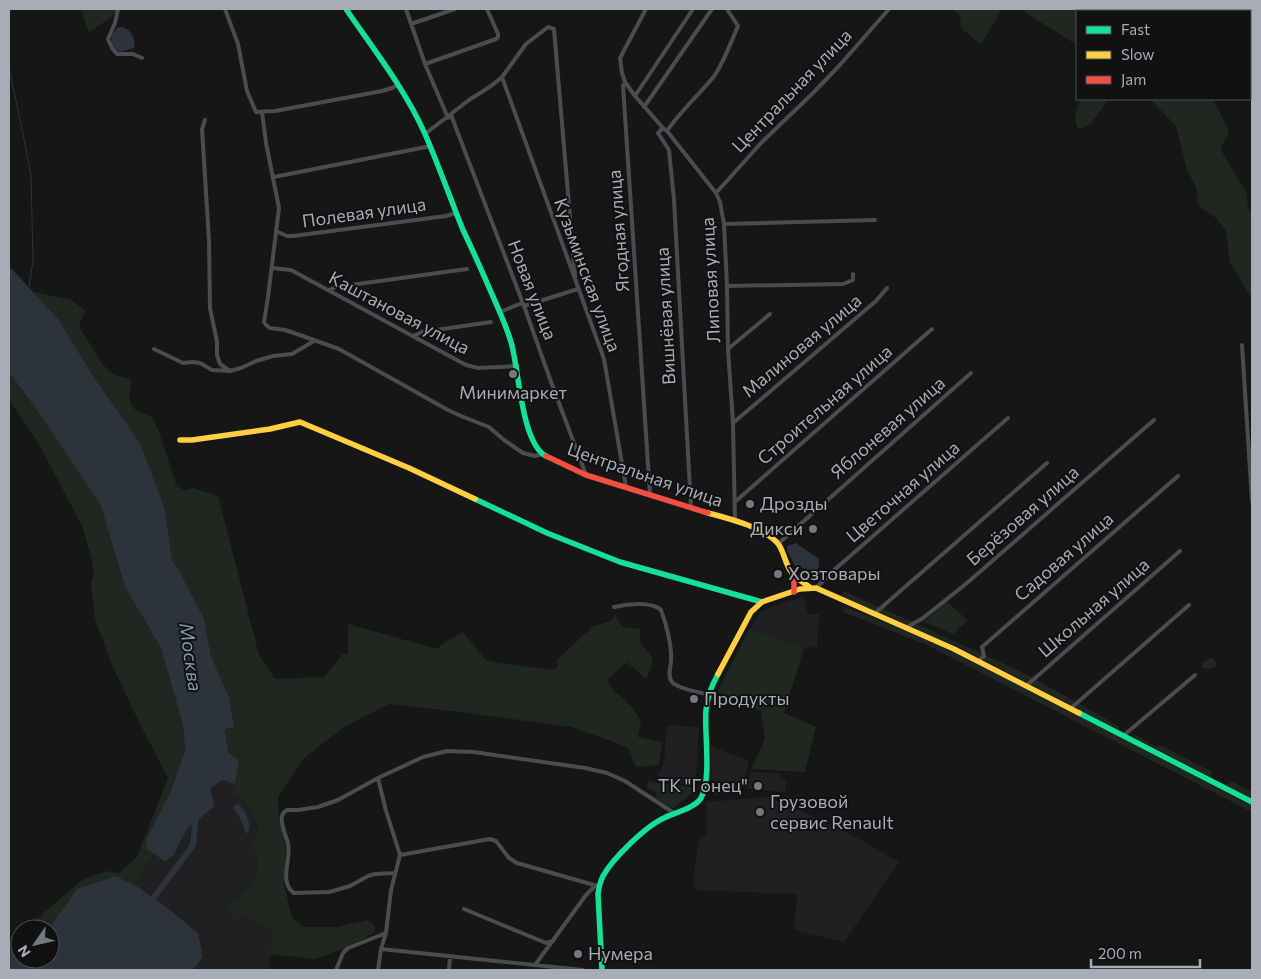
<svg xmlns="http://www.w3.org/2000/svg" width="1261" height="979" viewBox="0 0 1261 979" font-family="Commissioner,sans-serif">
  <rect width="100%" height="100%" fill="#161617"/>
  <!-- built -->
  <path fill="#202022" d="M 803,597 L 808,614 L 819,614 L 817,647 L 804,648 L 750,628 L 761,612 L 771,607 Z
    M 667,725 L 699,727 L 696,778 L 690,778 L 689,786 L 658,776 L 664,761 Z
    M 711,747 L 749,760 L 741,792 L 714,795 L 712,791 Z
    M 751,772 L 780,773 L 780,779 L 787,780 L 785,792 L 749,789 L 747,787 Z
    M 222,780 L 235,784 L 238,795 L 250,808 L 259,828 L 255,840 L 251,842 L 259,865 L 252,885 L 239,897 L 227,907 L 233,924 L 241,914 L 273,930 L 269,970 L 193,970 L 203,957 L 198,933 L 169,909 L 132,884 L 155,854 L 165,860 L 173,856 L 187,829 L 215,806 L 210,789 Z
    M 766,797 L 802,811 L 854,836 L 899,862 L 844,942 L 794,930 L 797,894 L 695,890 L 693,880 L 699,840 L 707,833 L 706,802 Z"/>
  <!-- green -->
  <path fill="#202721" d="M 81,9 L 122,9 L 89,33 Z
    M 953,9 L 1002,9 L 981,45 L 961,28 L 960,16 Z
    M 1020,9 L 1118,9 L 1120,11 L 1077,11 L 1077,45 Z
    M 1080,99 L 1108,99 C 1101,109 1092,128 1078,129 C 1073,117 1076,111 1080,99 Z
    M 1150,99 L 1213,99 L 1228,129 L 1228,135 L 1221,147 L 1221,150 L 1247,194 L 1248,208 L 1252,214 L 1252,299 L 1230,262 L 1226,231 L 1216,218 L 1198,205 L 1196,187 L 1187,170 L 1176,126 Z
    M 33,292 L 72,300 L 85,311 L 79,326 L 102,364 L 115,375 L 132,380 C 131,385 129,392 129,396 C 130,410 140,414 151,416 L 158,429 L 177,487 L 185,490 L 193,488 L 218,496 L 259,655 L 275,679 L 324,677 L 343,654 L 348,653 L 348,624 L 437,649 L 442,644 L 463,632 L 486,660 L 493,662 L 552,670 L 558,667 L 557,660 L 592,627 L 611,621 L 615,614 L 622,627 L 640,629 L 640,643 C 654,658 656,660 646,679 L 627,662 L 607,680 C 611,691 622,696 629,704 C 634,709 637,716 641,721 L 638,737 L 662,742 L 659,765 L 636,767 L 629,749 L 614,742 L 572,727 L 452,711 L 389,704 L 344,727 L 303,759 L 278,797 L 279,814 L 286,848 L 284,885 L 292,918 L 303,927 L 337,927 L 367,920 L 374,925 L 375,932 L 365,938 L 340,950 L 315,959 L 270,954 L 273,930 L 241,914 L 234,925 L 227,906 L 239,897 L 252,885 L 259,865 L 251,841 L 255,840 L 259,828 L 250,808 L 238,795 L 230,795 L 235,784 L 239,761 L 228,752 L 225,730 L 233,728 L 229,697 L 211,656 L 204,619 L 180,572 L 172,560 L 165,510 L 95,379 L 59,320 Z
    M 9,372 L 44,420 L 101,506 L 125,587 L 161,648 L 183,725 L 185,751 L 171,791 L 147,849 L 155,854 L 132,884 L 116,876 L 51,928 L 25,929 L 82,880 L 107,871 L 119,873 L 137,857 L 168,778 L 140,724 L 112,665 L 95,619 L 91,583 L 94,573 L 91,556 L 82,526 L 39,444 L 9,399 Z
    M 844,591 L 1026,674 L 1120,727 L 1117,729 L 961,648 L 840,596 Z
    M 947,601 L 968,621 L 953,634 L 924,622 Z
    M 844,606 L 915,635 L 968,659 L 1252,806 L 1252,812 L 927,645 L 843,612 Z
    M 750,628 L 804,648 L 784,713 L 816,727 L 805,772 L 751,769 L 765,739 L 761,711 L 717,692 Z
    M 1210,658 L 1214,659 L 1217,665 C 1213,670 1208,669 1203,668 L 1202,666 L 1203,663 Z
    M 1132,733 L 1157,747 L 1160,745 L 1212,772 L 1211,777 L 1137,739 Z
    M 648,781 L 661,784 L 689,786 L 695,790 L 674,808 L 672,808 L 655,798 L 657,793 L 647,788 Z
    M 1233,782 L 1252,792 L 1252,799 L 1225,785 Z
    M 20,933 L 20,946 L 9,952 L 9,940 L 13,938 Z"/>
  <!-- water -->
  <path fill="#2c333a" d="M 121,27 C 131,29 136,38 134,48 L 120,52 C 114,49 112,45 111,37 L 117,28 Z
    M 9,266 L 59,320 L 95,379 L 140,443 L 165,510 L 172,560 L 180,572 L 204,619 L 211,656 L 229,697 L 234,727 L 225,730 L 228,752 L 239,761 L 235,784 L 222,780 L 210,789 L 215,806 L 187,829 L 173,856 L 165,861 L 147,849 L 146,840 L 171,791 L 185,751 L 183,725 L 161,648 L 125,587 L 101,506 L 44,420 L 9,372 Z
    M 796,543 L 819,559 L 819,566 L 816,571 L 795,566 L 787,550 L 787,546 Z
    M 238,804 L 240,805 C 246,813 253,824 247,834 L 245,831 L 240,818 L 233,808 L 235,805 Z
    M 116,876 L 138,887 L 169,909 L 198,933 L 203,957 L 193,970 L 9,970 L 9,952 L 20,946 L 20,959 L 50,959 L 50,929 L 49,929 L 77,889 Z"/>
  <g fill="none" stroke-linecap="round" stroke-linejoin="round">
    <!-- stream -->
    <path stroke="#2c333a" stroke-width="1" d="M 9,68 L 23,134 L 31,176 L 33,261 L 29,287"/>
    <!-- river -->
    <path stroke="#2c333a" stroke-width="6" d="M 149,904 L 193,845 L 196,816"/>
    <!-- street -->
    <path stroke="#4b4c4f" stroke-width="4" d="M 118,9 L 115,23 L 108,39 L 112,48 L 117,54 L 133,54 L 142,58
      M 225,9 L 238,44 L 247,91 L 256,112 L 275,111 L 382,91 L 392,88 L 398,85
      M 406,9 L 425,64 L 448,118
      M 646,9 L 620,58 L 622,73 L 625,82 L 635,96 L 663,128 L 667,131 L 716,193 L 720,202 L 724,224 L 727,286 L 728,349 L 733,423 L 735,520
      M 1251,9 L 1252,12
      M 1183,11 L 1186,9
      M 1227,11 L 1230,9
      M 411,24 L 455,9
      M 425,64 L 496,39 L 498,37 L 498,34 L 487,9
      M 502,77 L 604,359 L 626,487
      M 623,85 L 650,495
      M 635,96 L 693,9
      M 644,107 L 712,9
      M 262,112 L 266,143 L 279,208 L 268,297 L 264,322 L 266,325 L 270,328 L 285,330 L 297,334 L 339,349 L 448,410 L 461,416 L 489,427 L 504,440 L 523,453 L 535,456 L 543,454
      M 451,115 L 524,306 L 550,379 L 586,475
      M 205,120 L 202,129 L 209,240 L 210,308 L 217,342 L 217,355 L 220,364 L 230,371
      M 663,128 L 658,133 L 669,150 L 674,200 L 691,508
      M 667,131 C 681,110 700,94 715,75 C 723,63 732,40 738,26 L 727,9
      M 425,134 L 469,100 L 491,86 L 502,77 L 526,44 L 548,27 L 554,29 L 575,276
      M 274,177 L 431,146
      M 716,193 L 761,143 L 813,93 L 839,66 L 889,9
      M 724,224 L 875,220
      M 276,231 L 287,236 L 293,236 L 446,216 L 456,213
      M 272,268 L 291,270 L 466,365 L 478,368 L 518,366
      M 727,286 L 843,284 L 853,280 L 853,274
      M 329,290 L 336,287 L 467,269
      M 524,306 L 578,289
      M 500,312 L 522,303
      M 413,336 L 422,332 L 491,322
      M 1242,345 L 1252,501
      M 154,349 L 183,363 L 193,362 L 200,363 L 212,370 L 230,371 L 241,368 L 256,361 L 273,356 L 292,354 L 314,341
      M 728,349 L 770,314
      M 733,423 L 876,301 L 887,288
      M 736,501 L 932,329
      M 778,544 L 971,373
      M 816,588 L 833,571 L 1008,418
      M 614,607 C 627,604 651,601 661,610 C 666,623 672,646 671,660 C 671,667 667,676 672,682 C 678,689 700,692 709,695
      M 874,614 L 1047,463
      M 907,629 L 909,626 L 923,618 L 967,583 L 1154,420
      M 978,661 L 984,656 L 982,647 L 1178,476
      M 1026,686 L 1180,551
      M 1070,709 L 1189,605
      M 1123,736 L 1195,675
      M 400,855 L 490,839 L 496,841 L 509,858 L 517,863 L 594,885
      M 395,873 L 375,874 L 368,876 L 350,886 L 329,892 L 294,893 C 278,882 292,858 288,843 C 286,836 280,823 282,816 C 283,812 285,812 287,810 L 298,810 L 318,807 L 338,800 L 378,778 L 423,757 L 447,751 L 474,752 L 585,768 L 607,773 L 625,781 L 674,813
      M 464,909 L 546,943 L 553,941
      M 381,949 L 583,970
      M 535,965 L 586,895 L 596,885
      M 336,970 L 343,953 L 348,948 L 386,933 L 391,890 L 400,855 L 386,811 L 378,778
      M 378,970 L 381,949 L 386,933
      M 449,970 L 450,956"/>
    <!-- fast -->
    <path stroke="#16e098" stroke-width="5.5" d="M 346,9 C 374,50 405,89 425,134 C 439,166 450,198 463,230 C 473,251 482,271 491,292 C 498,308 506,325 511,342 C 519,368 521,443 546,456
      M 475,499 L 547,533 L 620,562 L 762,602
      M 1079,713 L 1252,802
      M 602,970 L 598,894 C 599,887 600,882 603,876 C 613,858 646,826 664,818 C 674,813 695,808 701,798 C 712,778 704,733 706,710 C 707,697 712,685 718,674"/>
    <!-- slow -->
    <path stroke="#ffcf43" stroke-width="5.5" d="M 180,440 L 192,440 L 270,429 L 300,422 L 409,468 L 475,499
      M 708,513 C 727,518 767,528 779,545 C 784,553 785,562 790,570 C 795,578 804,583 811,588
      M 718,674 L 751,612 L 762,602 L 800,589 L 816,588 L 954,649 L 1079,713"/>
    <!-- jam -->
    <path stroke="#f24e42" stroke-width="5.5" d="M 546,456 L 586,475 L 708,513
      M 792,574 L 794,583 L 794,592"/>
  </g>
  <!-- markers -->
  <g fill="#75787f" stroke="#111112" stroke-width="2">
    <circle cx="513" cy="374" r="5"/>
    <circle cx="750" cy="504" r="5"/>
    <circle cx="813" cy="529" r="5"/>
    <circle cx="778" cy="574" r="5"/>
    <circle cx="694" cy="699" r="5"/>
    <circle cx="758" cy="786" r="5"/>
    <circle cx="760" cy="812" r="5"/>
    <circle cx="578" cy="954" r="5"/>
  </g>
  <g text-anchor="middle" stroke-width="4" stroke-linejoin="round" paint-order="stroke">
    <!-- street labels -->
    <g font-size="18" fill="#a8acb7" stroke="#111112">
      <text transform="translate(792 91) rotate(-46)" y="6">Центральная улица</text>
      <text transform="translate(364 213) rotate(-8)" y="6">Полевая улица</text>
      <text transform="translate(619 231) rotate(-94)" y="6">Ягодная улица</text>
      <text transform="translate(587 275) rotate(70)" y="6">Кузьминская улица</text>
      <text transform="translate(711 280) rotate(-93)" y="6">Липовая улица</text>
      <text transform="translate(532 290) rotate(69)" y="6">Новая улица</text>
      <text transform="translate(399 313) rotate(28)" y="6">Каштановая улица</text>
      <text transform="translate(666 316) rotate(-93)" y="6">Вишнёвая улица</text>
      <text transform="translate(802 346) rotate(-40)" y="6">Малиновая улица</text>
      <text transform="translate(825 405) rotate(-41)" y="6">Строительная улица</text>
      <text transform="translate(888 428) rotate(-41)" y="6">Яблоневая улица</text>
      <text transform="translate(645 475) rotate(19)" y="6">Центральная улица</text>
      <text transform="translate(903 492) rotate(-41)" y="6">Цветочная улица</text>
      <text transform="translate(1023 516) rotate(-41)" y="6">Берёзовая улица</text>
      <text transform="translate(1064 557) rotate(-41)" y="6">Садовая улица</text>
      <text transform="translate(1094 608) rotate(-41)" y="6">Школьная улица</text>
    </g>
    <!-- poi labels -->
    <g font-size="18" fill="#a8acb7" stroke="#111112" text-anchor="start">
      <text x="513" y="399" text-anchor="middle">Минимаркет</text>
      <text x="760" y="510">Дрозды</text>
      <text x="803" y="535" text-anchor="end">Дикси</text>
      <text x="788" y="580">Хозтовары</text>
      <text x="704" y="705">Продукты</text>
      <text x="748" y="792" text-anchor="end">ТК "Гонец"</text>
      <text x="770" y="808">Грузовой<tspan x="770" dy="21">сервис Renault</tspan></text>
      <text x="588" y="960">Нумера</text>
    </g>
    <!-- water labels -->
    <g font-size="19" font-style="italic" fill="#8199b0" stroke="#111112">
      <text transform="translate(191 657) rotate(82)" y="7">Москва</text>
    </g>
  </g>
  <!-- border -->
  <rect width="1261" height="979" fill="none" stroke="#a8acb7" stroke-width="20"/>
  <!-- legend -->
  <rect x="1076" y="10" width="175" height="90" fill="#111112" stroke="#4d4f54"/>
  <rect x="1086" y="26" width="25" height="8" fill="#16e098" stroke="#4d4f54"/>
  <text x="1121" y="35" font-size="15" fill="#a8acb7">Fast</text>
  <rect x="1086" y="51" width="25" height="8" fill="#ffcf43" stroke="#4d4f54"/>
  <text x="1121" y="60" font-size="15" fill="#a8acb7">Slow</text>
  <rect x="1086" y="76" width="25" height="8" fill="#f24e42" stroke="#4d4f54"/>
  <text x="1121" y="85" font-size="15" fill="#a8acb7">Jam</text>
  <!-- north arrow -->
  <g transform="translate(35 944) rotate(236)"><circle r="24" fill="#111112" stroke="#4d4f54"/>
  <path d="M0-4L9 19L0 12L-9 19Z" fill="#75787f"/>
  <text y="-8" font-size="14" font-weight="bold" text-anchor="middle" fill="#a8acb7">N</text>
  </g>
  <!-- scale -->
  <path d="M1091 959v8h109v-8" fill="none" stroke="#a8acb7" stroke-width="2.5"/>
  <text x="1098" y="959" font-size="15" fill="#a8acb7" stroke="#111112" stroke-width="4" paint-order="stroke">200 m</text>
</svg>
